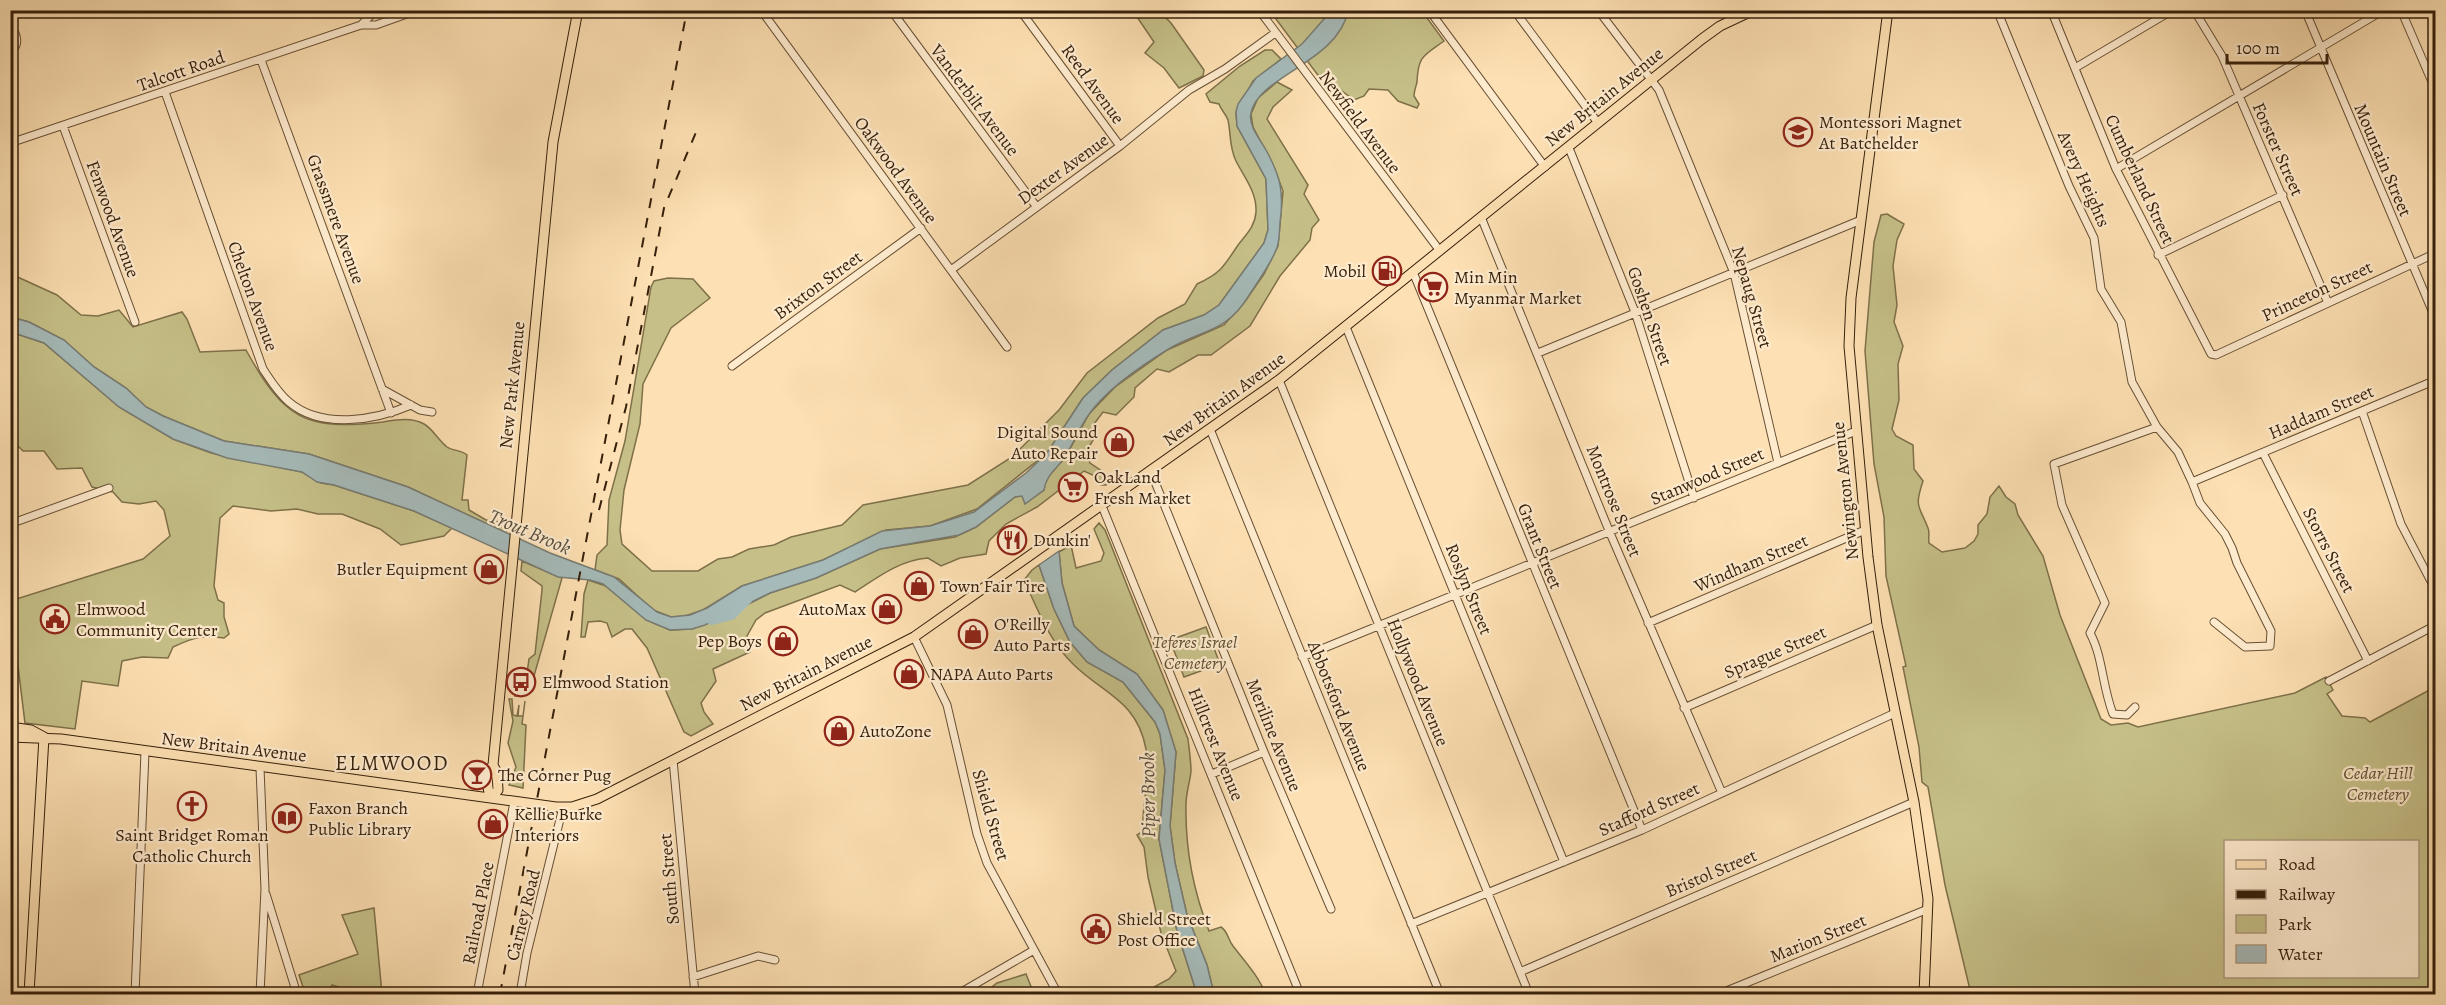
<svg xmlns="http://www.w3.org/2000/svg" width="2446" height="1005" font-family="Alegreya,serif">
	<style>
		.green { fill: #c6c088; stroke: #7e7049; stroke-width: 1.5; fill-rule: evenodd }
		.water { fill: #a5bab9; stroke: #787c73; stroke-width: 1.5 }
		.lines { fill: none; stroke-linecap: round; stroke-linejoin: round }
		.river { stroke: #a5bab9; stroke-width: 12 }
		.minor-casing { stroke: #674f34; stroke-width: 9 }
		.major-casing { stroke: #351f0a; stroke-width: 11 }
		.minor { stroke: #feebce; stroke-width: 7 }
		.major { stroke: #fde0b3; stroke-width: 9 }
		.rail { stroke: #351f0a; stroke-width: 2; stroke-dasharray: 10 10; stroke-linecap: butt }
		.labels { text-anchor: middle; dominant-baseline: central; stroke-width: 4.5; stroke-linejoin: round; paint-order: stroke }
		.street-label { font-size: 18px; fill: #351f0a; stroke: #feebce }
		.poi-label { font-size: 18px; fill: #351f0a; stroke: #feebce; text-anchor: start }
		.park-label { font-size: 18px; font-style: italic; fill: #604f30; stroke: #feebce }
		.water-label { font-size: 20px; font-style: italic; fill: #574e3f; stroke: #feebce }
		.quarter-label { font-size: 21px; letter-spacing: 1.5px; fill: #351f0a; stroke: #feebce }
	</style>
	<rect width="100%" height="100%" fill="#fde0b3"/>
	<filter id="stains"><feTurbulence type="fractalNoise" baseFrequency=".00333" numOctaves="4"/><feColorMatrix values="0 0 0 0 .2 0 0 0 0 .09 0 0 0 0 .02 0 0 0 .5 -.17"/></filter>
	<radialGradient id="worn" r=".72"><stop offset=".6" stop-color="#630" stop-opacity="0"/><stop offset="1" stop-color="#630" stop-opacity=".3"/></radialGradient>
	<path class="green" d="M1133 11H1159L1171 23 1204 70 1203 76 1179 88 1164 68 1145 53 1154 42Z
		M1270 11H1422L1444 41C1423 56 1418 56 1417 82 1416 87 1414 91 1414 96L1419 104 1417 108 1398 101 1388 90 1369 89 1364 96 1354 100 1339 89 1332 94Z
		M1265 50H1272L1281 59 1253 81 1236 112 1237 126 1266 179 1268 230 1264 243 1219 305 1204 315 1163 330 1112 370 1083 398 1047 453 977 509 930 526 886 530 823 560 742 586 703 610 685 616 671 617 653 610 619 579 595 570 597 555 607 545 609 500 625 441 651 287 654 281 668 278 693 279 710 298 671 328 643 384 640 424 624 490 620 530 622 544 652 571H698L718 559 732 557 749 549 774 545 791 537 842 525 863 505 968 485 1012 457 1059 410 1087 373 1158 318 1185 304 1197 284C1219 274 1223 268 1236 248 1244 236 1255 228 1256 212 1257 192 1244 177 1236 161 1229 147 1231 133 1228 120 1226 114 1221 110 1219 104L1210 102 1206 94 1240 66Z
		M1277 82 1292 90 1273 107 1267 119 1308 185 1304 194 1319 220 1312 228 1310 240 1280 276 1250 326 1211 355H1198L1169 372 1157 369 1135 388 1134 397 1116 415 1103 412 1094 424 1096 435 1086 452 1090 463 1111 477 1106 485H1101L1095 476 1084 471 1037 507 1006 524 989 541 986 554 960 558 941 566 928 558C900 560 878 577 855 592L840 585 765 613 756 620 747 636 751 645 750 652 713 669 716 681 701 703 704 712 713 724 691 736 684 732 647 648 632 629H625L612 637 607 623 600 621 588 622 585 637H581L584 594 588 580 609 587 654 623 670 630 692 629 721 618 770 593 816 578 880 549 955 537 976 527 1015 497 1022 496 1025 503 1044 490 1046 478 1065 458 1089 414 1115 387 1167 350 1224 325 1246 300 1264 274 1278 246 1283 191 1274 167 1253 127 1251 114 1258 98Z
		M1887 214 1904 224 1897 240 1893 266 1897 305 1894 322 1903 346 1898 364 1899 400 1892 429 1896 436 1913 445 1914 469 1923 481C1914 508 1919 505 1928 528 1930 533 1928 538 1929 543L1942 552 1965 548 1974 541 1978 534V525L1987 514 1990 497 1999 486 2006 497 2015 504 2018 515 2043 556 2060 615 2101 719 2111 725 2128 723 2138 727 2295 693 2326 677 2333 690 2327 694 2342 716 2365 718 2370 722 2435 687V994H1971L1945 885 1928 787 1922 782 1919 747 1903 667 1906 666 1886 576 1884 517 1874 464 1865 351 1874 242 1881 215ZM2226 842H2418V976H2226Z
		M11 274 57 295 81 315 98 316 119 310 133 327 182 312 187 319 200 352 246 350C284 419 305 431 383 422 396 420 411 417 424 424 433 429 438 440 447 447 453 451 462 450 467 455L462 500H468L469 510 486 520 506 523V533L408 487 309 454 224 441 163 416 146 407 126 388 94 367 64 340 29 322 11 317Z
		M11 332 44 343 119 407 173 439 211 453 302 472 321 483 334 485 414 511 452 528 444 536 401 545 380 529 342 514H318L297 509 271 511 233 506 220 518 214 586 218 600 224 603V617L229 634 224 638C201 635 195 637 173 647L168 658 142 657 122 661 118 686 82 681 75 729 25 723 10 601 143 559 170 536 164 510 156 501 139 504 122 502 113 492 92 487 82 468 57 469 44 451H23L11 439Z
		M1099 523 1105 530 1188 739C1189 749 1191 761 1191 771 1190 782 1186 793 1186 804 1185 848 1193 890 1209 931L1221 927C1228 931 1228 940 1233 946 1243 959 1261 979 1265 994H1214L1207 965 1187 915 1175 863 1170 826 1176 752 1163 710 1137 674 1099 650 1074 626 1062 583 1059 552 1071 545 1076 568 1101 561 1104 553 1094 529Z
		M522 561 562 578 532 683 523 696H515L516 690 526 680 529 659 535 654 542 590V586L521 571Z
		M1039 565 1054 609 1070 642 1087 662 1123 682 1155 722 1160 734 1165 770 1159 839 1177 931 1197 994H1141L1169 979 1176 971 1161 933 1148 877 1144 847 1137 835 1143 831C1141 803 1152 776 1146 749 1137 700 1103 694 1073 664 1049 641 1038 610 1024 580L1032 570Z
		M1206 627 1220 664 1184 677 1170 640Z
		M509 699H512L513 715 517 716 519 705 518 716H523L525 701 522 724 526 725 523 788 509 785 516 767 508 743 513 721Z
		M374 908 382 994H361L332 985 328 993 304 990 299 975 358 954 342 915Z
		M1026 974 1034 994H983L997 983Z"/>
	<path class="water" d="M1331 11H1348C1338 62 1258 76 1251 113 1248 126 1260 139 1266 150 1281 177 1284 193 1280 223 1279 232 1280 242 1276 250 1269 267 1258 281 1248 297 1224 335 1201 329 1167 350 1141 366 1108 388 1090 413 1080 426 1074 443 1065 456 1057 470 1047 473 1044 490L1025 504 1022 496 1015 497 976 527 959 535 880 549 816 578 770 593 705 625 692 629 670 630 646 620 603 584 590 580 558 577 414 511 334 485 317 482 302 472 227 458 173 439 119 407 44 343 11 332 10 317 29 322 64 340 94 367 126 388 146 407 163 416 224 441 309 454 408 487 550 553 614 577 657 612 671 617 690 615 707 608 742 586 823 560 882 531 930 526 974 512 1026 473 1047 453 1083 398 1112 370 1163 330 1204 315 1219 305 1264 243 1268 230 1266 179 1237 126 1236 112 1238 104 1256 78 1302 44Z
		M1059 551 1062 583 1074 626 1099 650 1137 674 1163 710 1176 752 1170 826 1175 863 1187 915 1207 965 1214 994H1197L1177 931 1159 839 1165 770 1160 734 1155 722 1123 682 1087 662 1070 642 1054 609 1039 565Z"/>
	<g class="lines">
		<path class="river" d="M712 619 731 614 747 598"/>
		<g class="minor-casing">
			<path id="minor" d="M761 10 1007 347
				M891 10 1036 206
				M1020 10 1120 146
				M1259 10 1440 251
				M1429 10 1545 167
				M1514 10 1598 123
				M1598 10 1659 90 1734 273 1778 463
				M1997 10 2069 186 2094 238 2101 289 2121 322 2132 382 2157 427 2178 452 2192 482 2436 380
				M2051 10 2116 169 2211 354 2216 355 2436 253
				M2194 10 2222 56 2328 303
				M2305 10 2436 320
				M2401 10 2436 91
				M361 25 372 14 382 10
				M10 27C18 34 20 46 10 52
				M261 60 391 413
				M2075 68 2173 10
				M165 92 263 369C271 381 278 393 289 402 322 430 376 420 411 405
				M63 126 135 322
				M10 143 361 25H376L418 10
				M1569 148 1635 312 1694 498
				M2116 169 2384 10
				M1481 217 1610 533 1722 793
				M2158 255 2283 195
				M951 270 1120 146 1189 90 1225 69 1275 33
				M1413 272 1642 830
				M1346 327 1564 862
				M1538 353 1861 220
				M732 366 921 228
				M1279 380 1529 994
				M382 389 420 410 432 412
				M2362 411 2401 524 2436 591
				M1210 429 1440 994
				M2263 453 2368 661
				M1151 472 1264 752 1331 909
				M2192 482 2200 503 2225 534 2232 548 2237 563 2271 631 2270 646 2245 647 2214 622
				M1102 506 1300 994
				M10 524 109 488
				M1648 623 1865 530
				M914 637 947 705 977 834 987 863 1058 994
				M1302 657 1856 431
				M2329 681 2436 625
				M2135 707 2127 715 2113 714C2102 686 2103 657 2090 633L2105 603 2062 505 2054 464 2157 427
				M1684 708 1877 625
				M673 760 695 994
				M1212 774 1264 752
				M266 894 297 994
				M1411 924 1642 830 1895 713
				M1520 972 1914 802
				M693 977 758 956 775 960
				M135 994 145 752
				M260 994 265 889 260 768
				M477 994 514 802
				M520 994 527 953 563 807
				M958 994 1034 950
				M1719 994 1928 909"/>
		</g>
		<g class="major-casing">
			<path id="major" d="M1888 10 1851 298 1849 346 1868 557 1877 625 1914 802 1928 899 1924 994
				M10 727 31 730 44 737
				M10 737 61 739 556 807H572L597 799 914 637 1279 380 1702 39 1720 26 1754 10
				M492 798C486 790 486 773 493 765L553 142 578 10
				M492 798 498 790 497 773 493 765
				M29 994 44 737"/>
		</g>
		<use href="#minor" class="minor"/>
		<use href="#major" class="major"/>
		<path class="rail" d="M599 510 626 407 664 208 697 130
			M500 994 687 10"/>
	</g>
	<defs>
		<g id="school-ring" transform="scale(1.5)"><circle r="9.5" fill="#feebce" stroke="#8f2418" stroke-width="1.5"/><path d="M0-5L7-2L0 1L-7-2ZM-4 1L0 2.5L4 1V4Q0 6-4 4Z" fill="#8f2418"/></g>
		<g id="fuel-ring" transform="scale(1.5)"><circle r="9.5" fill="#feebce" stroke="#8f2418" stroke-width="1.5"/><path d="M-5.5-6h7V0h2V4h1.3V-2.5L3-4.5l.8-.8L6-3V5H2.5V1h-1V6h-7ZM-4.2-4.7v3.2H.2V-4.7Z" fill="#8f2418"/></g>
		<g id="supermarket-ring" transform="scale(1.5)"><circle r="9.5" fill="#feebce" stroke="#8f2418" stroke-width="1.5"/><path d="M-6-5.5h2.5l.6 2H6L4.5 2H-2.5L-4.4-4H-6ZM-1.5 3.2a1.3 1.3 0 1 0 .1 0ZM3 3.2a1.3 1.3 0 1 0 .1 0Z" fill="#8f2418"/></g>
		<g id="shop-ring" transform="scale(1.5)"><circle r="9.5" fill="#feebce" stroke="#8f2418" stroke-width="1.5"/><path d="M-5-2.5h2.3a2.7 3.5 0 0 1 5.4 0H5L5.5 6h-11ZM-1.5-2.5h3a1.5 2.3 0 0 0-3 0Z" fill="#8f2418"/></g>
		<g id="restaurant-ring" transform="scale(1.5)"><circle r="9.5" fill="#feebce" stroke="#8f2418" stroke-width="1.5"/><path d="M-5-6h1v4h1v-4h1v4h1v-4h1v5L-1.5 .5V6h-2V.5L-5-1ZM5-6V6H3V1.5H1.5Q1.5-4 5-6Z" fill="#8f2418"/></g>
		<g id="civic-ring" transform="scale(1.5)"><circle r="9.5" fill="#feebce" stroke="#8f2418" stroke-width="1.5"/><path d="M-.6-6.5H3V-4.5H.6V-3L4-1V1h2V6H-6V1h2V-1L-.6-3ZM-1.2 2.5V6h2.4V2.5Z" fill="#8f2418"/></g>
		<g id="bus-ring" transform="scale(1.5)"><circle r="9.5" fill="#feebce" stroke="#8f2418" stroke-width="1.5"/><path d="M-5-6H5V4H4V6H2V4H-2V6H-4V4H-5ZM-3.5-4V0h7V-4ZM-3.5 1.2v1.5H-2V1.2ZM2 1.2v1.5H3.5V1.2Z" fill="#8f2418"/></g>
		<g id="bar-ring" transform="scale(1.5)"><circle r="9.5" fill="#feebce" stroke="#8f2418" stroke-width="1.5"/><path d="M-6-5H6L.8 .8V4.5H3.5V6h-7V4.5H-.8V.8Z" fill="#8f2418"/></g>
		<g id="church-ring" transform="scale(1.5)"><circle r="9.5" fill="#feebce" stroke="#8f2418" stroke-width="1.5"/><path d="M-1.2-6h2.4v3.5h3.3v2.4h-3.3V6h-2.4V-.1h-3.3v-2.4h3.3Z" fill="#8f2418"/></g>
		<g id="library-ring" transform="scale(1.5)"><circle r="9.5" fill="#feebce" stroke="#8f2418" stroke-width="1.5"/><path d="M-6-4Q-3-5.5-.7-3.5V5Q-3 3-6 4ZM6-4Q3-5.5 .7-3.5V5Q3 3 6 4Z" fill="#8f2418"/></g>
	</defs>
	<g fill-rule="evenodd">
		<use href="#school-ring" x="1798" y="132"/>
		<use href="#fuel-ring" x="1387" y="271"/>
		<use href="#supermarket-ring" x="1433" y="287"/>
		<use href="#shop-ring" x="1119" y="442"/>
		<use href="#supermarket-ring" x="1073" y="487"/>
		<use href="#restaurant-ring" x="1012" y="540"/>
		<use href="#shop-ring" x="489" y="569"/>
		<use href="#shop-ring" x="919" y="586"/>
		<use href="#shop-ring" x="887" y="609"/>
		<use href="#civic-ring" x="55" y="619"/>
		<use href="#shop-ring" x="973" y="634"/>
		<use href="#shop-ring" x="783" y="641"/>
		<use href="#shop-ring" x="909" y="674"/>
		<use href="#bus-ring" x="521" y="682"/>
		<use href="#shop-ring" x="839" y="731"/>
		<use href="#bar-ring" x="477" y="775"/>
		<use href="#church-ring" x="192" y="806"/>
		<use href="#library-ring" x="287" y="818"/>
		<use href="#shop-ring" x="493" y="824"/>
		<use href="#civic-ring" x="1096" y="929"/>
	</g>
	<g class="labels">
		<g class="street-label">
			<text transform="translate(181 71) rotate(-19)">Talcott Road</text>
			<text transform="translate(1093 84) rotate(54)">Reed Avenue</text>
			<text transform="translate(1604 97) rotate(-39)">New Britain Avenue</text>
			<text transform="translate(975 100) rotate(53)">Vanderbilt Avenue</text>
			<text transform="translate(1360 122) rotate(53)">Newfield Avenue</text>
			<text transform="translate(2278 149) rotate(66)">Forster Street</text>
			<text transform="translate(2383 160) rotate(67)">Mountain Street</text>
			<text transform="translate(1063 169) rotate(-36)">Dexter Avenue</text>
			<text transform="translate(896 170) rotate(54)">Oakwood Avenue</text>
			<text transform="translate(2084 179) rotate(66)">Avery Heights</text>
			<text transform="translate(2140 179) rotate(65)">Cumberland Street</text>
			<text transform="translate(113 219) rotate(70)">Fenwood Avenue</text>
			<text transform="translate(336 219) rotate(70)">Grassmere Avenue</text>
			<text transform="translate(818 285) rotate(-36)">Brixton Street</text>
			<text transform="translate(2317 291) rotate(-25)">Princeton Street</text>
			<text transform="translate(253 296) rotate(70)">Chelton Avenue</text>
			<text transform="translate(1752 297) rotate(74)">Nepaug Street</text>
			<text transform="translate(1650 316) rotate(71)">Goshen Street</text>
			<text transform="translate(512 385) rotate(-84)">New Park Avenue</text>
			<text transform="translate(1224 399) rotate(-36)">New Britain Avenue</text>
			<text transform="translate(2321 412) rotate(-23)">Haddam Street</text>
			<text transform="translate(1707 476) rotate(-23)">Stanwood Street</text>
			<text transform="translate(1845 491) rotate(-96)">Newington Avenue</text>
			<text transform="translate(1614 501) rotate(68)">Montrose Street</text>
			<text transform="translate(1540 546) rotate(68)">Grant Street</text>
			<text transform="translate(2329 550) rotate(63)">Storrs Street</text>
			<text transform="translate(1751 563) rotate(-23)">Windham Street</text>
			<text transform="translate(1469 589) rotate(68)">Roslyn Street</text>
			<text transform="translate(1775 652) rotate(-23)">Sprague Street</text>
			<text transform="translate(806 673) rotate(-27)">New Britain Avenue</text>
			<text transform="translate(1418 682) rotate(68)">Hollywood Avenue</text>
			<text transform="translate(1339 706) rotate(68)">Abbotsford Avenue</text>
			<text transform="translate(1274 735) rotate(68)">Meriline Avenue</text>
			<text transform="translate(1216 744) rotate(68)">Hillcrest Avenue</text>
			<text transform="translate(234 747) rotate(7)">New Britain Avenue</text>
			<text transform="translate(1649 809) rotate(-24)">Stafford Street</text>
			<text transform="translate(991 815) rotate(74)">Shield Street</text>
			<text transform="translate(1711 873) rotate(-23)">Bristol Street</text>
			<text transform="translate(669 879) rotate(-95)">South Street</text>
			<text transform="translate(478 913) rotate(-79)">Railroad Place</text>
			<text transform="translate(523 915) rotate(-76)">Carney Road</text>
			<text transform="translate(1818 938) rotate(-22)">Marion Street</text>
		</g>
		<g class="poi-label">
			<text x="1819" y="122">Montessori Magnet<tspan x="1819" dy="21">At Batchelder</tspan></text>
			<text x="1366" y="271" text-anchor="end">Mobil</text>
			<text x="1454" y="277">Min Min<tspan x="1454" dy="21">Myanmar Market</tspan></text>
			<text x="1098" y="432" text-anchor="end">Digital Sound<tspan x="1098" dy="21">Auto Repair</tspan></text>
			<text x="1094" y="477">OakLand<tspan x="1094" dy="21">Fresh Market</tspan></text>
			<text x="1033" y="540">Dunkin'</text>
			<text x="468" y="569" text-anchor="end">Butler Equipment</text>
			<text x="940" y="586">Town Fair Tire</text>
			<text x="76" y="609">Elmwood<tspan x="76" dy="21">Community Center</tspan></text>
			<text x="866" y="609" text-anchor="end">AutoMax</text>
			<text x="994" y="624">O'Reilly<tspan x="994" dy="21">Auto Parts</tspan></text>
			<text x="762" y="641" text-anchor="end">Pep Boys</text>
			<text x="930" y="674">NAPA Auto Parts</text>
			<text x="542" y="682">Elmwood Station</text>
			<text x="860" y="731">AutoZone</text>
			<text x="498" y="775">The Corner Pug</text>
			<text x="308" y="808">Faxon Branch<tspan x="308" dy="21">Public Library</tspan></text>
			<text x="514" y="814">Kellie Burke<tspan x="514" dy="21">Interiors</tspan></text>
			<text x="192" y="835" text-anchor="middle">Saint Bridget Roman<tspan x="192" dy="21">Catholic Church</tspan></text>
			<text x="1117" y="919">Shield Street<tspan x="1117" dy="21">Post Office</tspan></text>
		</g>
		<g class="park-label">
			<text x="1195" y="642">Teferes Israel<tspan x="1195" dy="21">Cemetery</tspan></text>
			<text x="2378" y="773">Cedar Hill<tspan x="2378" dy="21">Cemetery</tspan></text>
		</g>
		<g class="water-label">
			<text transform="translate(530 532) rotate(23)">Trout Brook</text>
			<text transform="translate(1148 795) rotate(-91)">Piper Brook</text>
		</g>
		<g class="quarter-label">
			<text x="392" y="763">ELMWOOD</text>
		</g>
	</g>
	<rect width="2446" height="1005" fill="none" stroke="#fde0b3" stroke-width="36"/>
	<rect x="12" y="12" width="2422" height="981" fill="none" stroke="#351f0a" stroke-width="3"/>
	<rect x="18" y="18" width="2410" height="969" fill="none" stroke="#351f0a" stroke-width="1.5"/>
	<rect x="2224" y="840" width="195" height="138" fill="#feebce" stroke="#ae9980" stroke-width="1.5"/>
	<rect x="2236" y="860" width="30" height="9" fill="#fde0b3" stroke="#ae9980" stroke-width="1.5"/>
	<text x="2278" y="870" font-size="18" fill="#351f0a">Road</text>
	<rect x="2236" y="890" width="30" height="9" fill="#351f0a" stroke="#ae9980" stroke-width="1.5"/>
	<text x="2278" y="900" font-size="18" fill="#351f0a">Railway</text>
	<rect x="2236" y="915" width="30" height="18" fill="#c6c088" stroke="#ae9980" stroke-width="1.5"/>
	<text x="2278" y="930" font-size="18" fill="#351f0a">Park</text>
	<rect x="2236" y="945" width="30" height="18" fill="#a5bab9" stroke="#ae9980" stroke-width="1.5"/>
	<text x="2278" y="960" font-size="18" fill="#351f0a">Water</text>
	<path d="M2227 54v9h100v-9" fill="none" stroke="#351f0a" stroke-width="3"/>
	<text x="2236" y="54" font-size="18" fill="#351f0a" stroke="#feebce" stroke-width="4.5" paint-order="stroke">100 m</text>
	<rect width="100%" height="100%" filter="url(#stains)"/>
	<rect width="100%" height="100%" fill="url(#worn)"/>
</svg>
